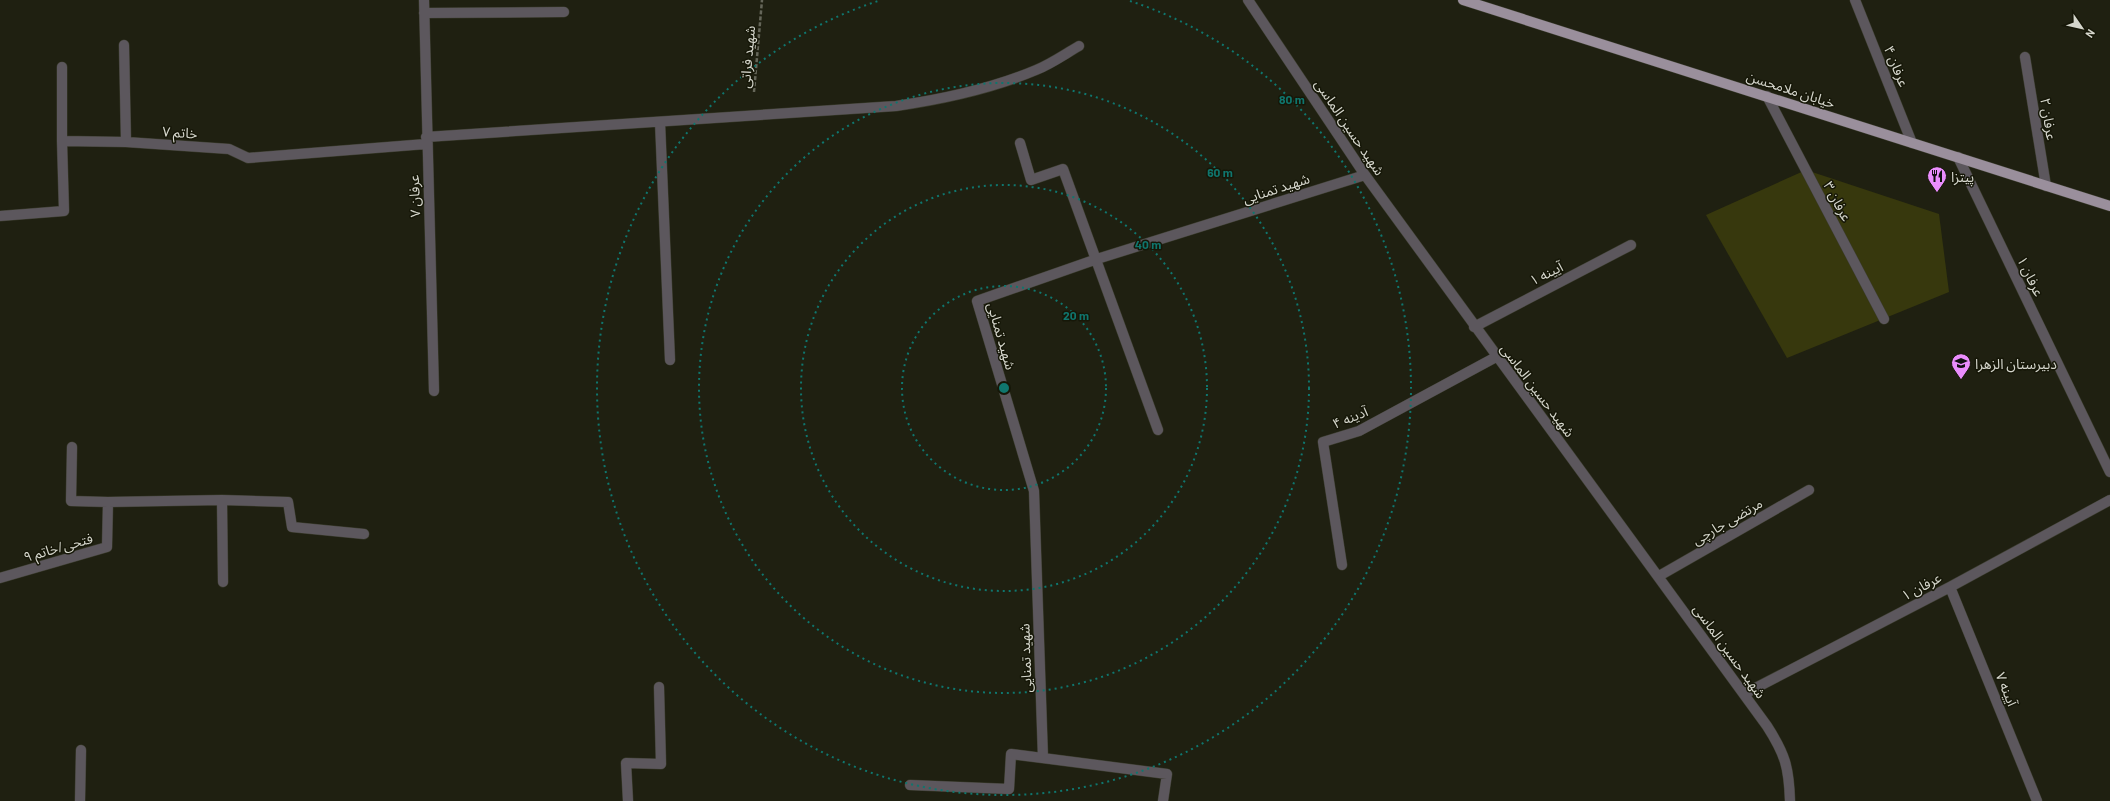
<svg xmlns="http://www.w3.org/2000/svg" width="2110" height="801" font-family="Barlow,'Noto Sans Arabic',sans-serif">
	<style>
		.green { fill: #37380d }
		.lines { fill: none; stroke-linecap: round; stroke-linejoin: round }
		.minor-casing { stroke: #3c3d2f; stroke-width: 11 }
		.major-casing { stroke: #3c3d2f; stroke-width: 11 }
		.path { stroke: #656659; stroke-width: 2.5; stroke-dasharray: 4 2; stroke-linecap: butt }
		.minor { stroke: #5c575d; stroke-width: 10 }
		.major { stroke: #9a8f9c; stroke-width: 10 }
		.ring { fill: none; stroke: #0f766e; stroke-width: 2; stroke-dasharray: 2 4 }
		.labels { text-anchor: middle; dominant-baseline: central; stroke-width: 3; stroke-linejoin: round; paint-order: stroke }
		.street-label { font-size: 14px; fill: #d5d6cc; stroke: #161708 }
		.poi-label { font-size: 14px; fill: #d5d6cc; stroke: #161708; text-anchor: start }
		.centre { fill: #0f766e; stroke: #161708; stroke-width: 2 }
		.ring-label { font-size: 12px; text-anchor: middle; font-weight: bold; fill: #0f766e; stroke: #161708; stroke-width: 3; stroke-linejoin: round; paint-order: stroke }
	</style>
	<rect width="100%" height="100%" fill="#1f2011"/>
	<path class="green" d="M1806 170 1939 214 1949 292 1787 358 1706 215Z"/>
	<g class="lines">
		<g class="minor-casing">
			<path id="minor" d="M424 0 434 391
				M1248 0 1365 175 1767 726C1785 754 1789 767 1790 801
				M1855 0 1912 143
				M424 13 564 12
				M124 45 126 142
				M2025 57 2046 186
				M62 67V141
				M1767 96 1884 319
				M660 122 670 360
				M426 137 896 106C944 99 991 89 1036 70 1051 64 1065 54 1079 46
				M1020 143 1031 180 1063 169 1158 430
				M1958 157 2110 472
				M0 216 64 211 62 141 126 142 229 149 248 158 426 144
				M1474 327 1631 245
				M222 500 223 582
				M108 502 222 500 288 502 292 527 364 534
				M1342 565 1323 442 1359 431 1496 357
				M1659 576 1809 490
				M0 578 107 547 108 502 71 501 72 447
				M1950 587 2037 801
				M1744 694 1950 587 2110 500
				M1043 758 1034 491 977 301 1097 259 1365 175
				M910 785 1009 789 1011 754 1167 774 1163 801
				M80 801 81 750
				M628 801 626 763 661 764 659 687"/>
		</g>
		<g class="major-casing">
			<path id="major" d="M1463 0 2110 206"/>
		</g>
		<path class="path" d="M754 92 762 0"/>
		<use href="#minor" class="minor"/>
		<use href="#major" class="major"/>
	</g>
	<g class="ring">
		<circle cx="1004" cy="388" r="102"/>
		<circle cx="1004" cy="388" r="203"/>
		<circle cx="1004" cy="388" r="305"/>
		<path d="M1130 1A407 407 0 1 1 878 1"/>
	</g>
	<defs>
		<g id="restaurant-pin" transform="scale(1)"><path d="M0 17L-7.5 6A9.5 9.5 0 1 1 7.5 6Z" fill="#ea8dfd" stroke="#161708"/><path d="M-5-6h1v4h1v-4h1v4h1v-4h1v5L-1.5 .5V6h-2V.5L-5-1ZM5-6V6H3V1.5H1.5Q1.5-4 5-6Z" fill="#111"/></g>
		<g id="school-pin" transform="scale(1)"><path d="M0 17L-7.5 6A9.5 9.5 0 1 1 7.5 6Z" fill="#ea8dfd" stroke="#161708"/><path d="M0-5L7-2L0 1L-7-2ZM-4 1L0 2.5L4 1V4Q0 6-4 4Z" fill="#111"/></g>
	</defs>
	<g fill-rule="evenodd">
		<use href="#restaurant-pin" x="1937" y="176"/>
		<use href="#school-pin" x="1961" y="363"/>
	</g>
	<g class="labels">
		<g class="street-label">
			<text transform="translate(747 57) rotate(-85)">شهید فراتی</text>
			<text transform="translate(1897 66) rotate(68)">عرفان ۴</text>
			<text transform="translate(1791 89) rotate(18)">خیابان ملامحسن</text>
			<text transform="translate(2049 119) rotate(81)">عرفان ۲</text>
			<text transform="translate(1350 127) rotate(56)">شهید حسین الماسی</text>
			<text transform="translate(180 132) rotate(4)">خاتم ۷</text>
			<text transform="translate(1276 188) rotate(-18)">شهید تمنایی</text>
			<text transform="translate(414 196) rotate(-92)">عرفان ۷</text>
			<text transform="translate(1838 201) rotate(62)">عرفان ۳</text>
			<text transform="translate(1546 273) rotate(-27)">آیینه ۱</text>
			<text transform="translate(2031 276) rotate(64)">عرفان ۱</text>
			<text transform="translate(1002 336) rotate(74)">شهید تمنایی</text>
			<text transform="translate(1538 390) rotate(53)">شهید حسین الماسی</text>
			<text transform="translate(1350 417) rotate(-22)">آدینه ۴</text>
			<text transform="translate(1727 521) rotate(-30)">مرتضی جارچی</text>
			<text transform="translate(58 547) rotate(-16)">فتحی/خاتم ۹</text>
			<text transform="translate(1921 586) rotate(-28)">عرفان ۱</text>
			<text transform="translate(1730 651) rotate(54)">شهید حسین الماسی</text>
			<text transform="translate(1025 658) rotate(-92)">شهید تمنایی</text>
			<text transform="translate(2007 689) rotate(68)">آیینه ۷</text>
		</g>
		<g class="poi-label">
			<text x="1951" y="176">پیتزا</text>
			<text x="1975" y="363">دبیرستان الزهرا</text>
		</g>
	</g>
	<circle cx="1004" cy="388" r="6" class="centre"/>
	<g class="ring-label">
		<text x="1292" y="104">80 m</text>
		<text x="1220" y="177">60 m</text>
		<text x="1148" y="249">40 m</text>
		<text x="1076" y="320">20 m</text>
	</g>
	<g transform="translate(2082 28) rotate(124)" stroke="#161708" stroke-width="3" paint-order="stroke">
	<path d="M0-3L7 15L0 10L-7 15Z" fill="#d5d6cc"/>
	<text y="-6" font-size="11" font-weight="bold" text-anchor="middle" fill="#d5d6cc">N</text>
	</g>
</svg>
